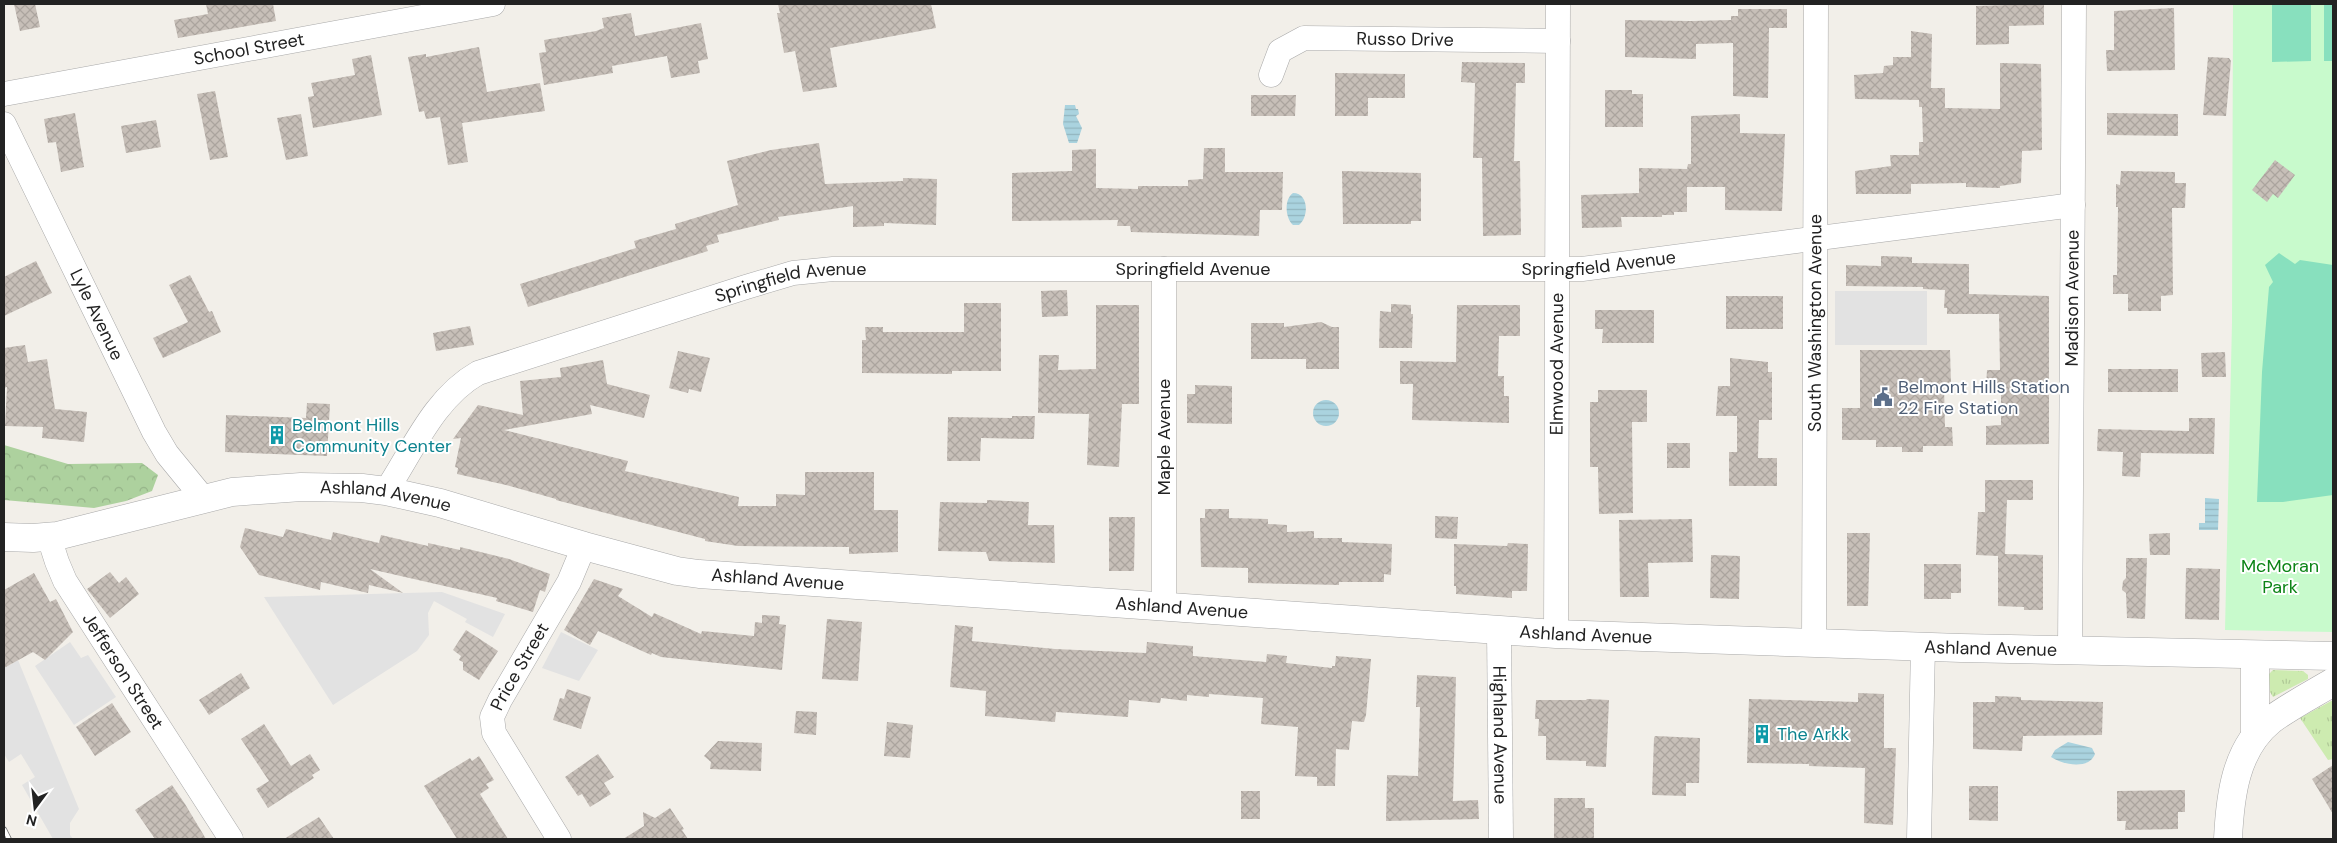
<svg xmlns="http://www.w3.org/2000/svg" width="2337" height="843" font-family="'DM Sans',sans-serif">
	<style>
		.grass { fill: url(#grass-tufts) }
		.forest { fill: url(#forest-crowns) }
		.park { fill: #c8facc }
		.pitch { fill: #88e0be }
		.parking { fill: #e2e2e2 }
		.water { fill: url(#water-rules) }
		.building { fill: url(#building-cross-hatch) }
		.lines { fill: none; stroke-linecap: round; stroke-linejoin: round }
		.minor-casing { stroke: #a9a9a9; stroke-width: 25 }
		.tertiary-casing { stroke: #a9a9a9; stroke-width: 29 }
		.minor { stroke: #fff; stroke-width: 24 }
		.tertiary { stroke: #fff; stroke-width: 28 }
		.rail-casing { stroke: #707070; stroke-width: 5.5 }
		.rail { stroke: #fff; stroke-width: 4; stroke-dasharray: 11; stroke-linecap: butt }
		.labels { text-anchor: middle; dominant-baseline: central; stroke-width: 4; stroke-linejoin: round; paint-order: stroke }
		.street-label { font-size: 18px; fill: #222; stroke: #fff }
		.service-label { font-size: 18px; fill: #4e5e75; stroke: #fff; text-anchor: start }
		.culture-label { font-size: 18px; fill: #0d838f; stroke: #fff; text-anchor: start }
		.park-label { font-size: 18px; fill: #0c8416; stroke: #fff }
	</style>
	<defs>
		<pattern id="grass-tufts" width="24" height="20" patternUnits="userSpaceOnUse" patternTransform="scale(1.25)"><rect width="24" height="20" fill="#cdebb0"/><path d="M3 7l-1-3M5 7V3M7 7l1-3M15 17l-1-3M17 17v-4M19 17l1-3" fill="none" stroke="#b0c997"/></pattern>
		<pattern id="forest-crowns" width="20" height="18" patternUnits="userSpaceOnUse" patternTransform="scale(1.25)"><rect width="20" height="18" fill="#add19e"/><path d="M2 6a3 3 0 1 1 6 0M12 15a3 3 0 1 1 6 0" fill="none" stroke="#95b388"/></pattern>
		<pattern id="water-rules" width="6" height="5" patternUnits="userSpaceOnUse" patternTransform="scale(1.25)"><rect width="6" height="5" fill="#aad3df"/><path d="M0 2.5h6" fill="none" stroke="#92b5bf"/></pattern>
		<pattern id="building-cross-hatch" width="8" height="8" patternUnits="userSpaceOnUse" patternTransform="scale(1.25)"><rect width="8" height="8" fill="#c7bfb8"/><path d="M0 0l8 8M0 8l8-8" fill="none" stroke="#aba49e"/></pattern>
	</defs>
	<rect width="100%" height="100%" fill="#f2efe9"/>
	<path class="grass" d="M2273 670 2303 671 2308 675V679L2273 697 2270 692 2269 674Z
		M2333 700V759L2328 760 2300 718Z"/>
	<path class="forest" d="M4 445 68 464 142 463 158 475 152 491 126 501 94 508 4 500Z"/>
	<path class="park" d="M2233 4H2333V632L2225 630 2232 322Z"/>
	<path class="pitch" d="M2272 4H2311V61L2272 62Z
		M2324 4H2333V61H2324Z
		M2279 253 2295 264 2300 260 2333 265V495L2283 502H2257L2262 372 2269 287 2273 282 2265 265Z"/>
	<path class="parking" d="M1835 291H1927V345H1835Z
		M442 592 505 614 493 637 465 622 467 619 434 601 428 613 429 635 417 651 333 705 264 597Z
		M561 632 598 650 579 681 542 668Z
		M70 642 81 658 88 655 116 697 74 725 35 666Z
		M8 660 10 665 18 660 79 809 70 823V835L73 839H53L22 785 35 777 21 754 9 762 4 754V665Z"/>
	<path class="water" d="M1065 105H1075L1076 109H1078L1079 114 1076 116 1082 128 1077 143H1069L1063 124Z
		M1293 193C1309 193 1309 217 1299 225H1293C1285 218 1284 199 1293 193Z
		M1313 413a13 13 0 1 1 26 0a13 13 0 1 1-26 0Z
		M2205 498 2219 499 2218 530H2199V523H2205Z
		M2068 742 2092 748 2095 754C2089 770 2063 765 2051 757L2055 750Z"/>
	<path class="building" d="M14 4H35L40 27 20 31Z
		M206 4H273L276 21 178 38 174 20 208 14Z
		M778 4H931L936 28 830 48 837 87 803 92 795 51 784 53 777 13H780Z
		M2044 4V25L2009 26V44L1976 45V6Z
		M2174 8 2175 70 2107 71 2106 50H2114V11Z
		M1738 9H1787V28H1769L1768 98 1733 96V43L1696 44V59L1625 57V20L1691 21 1731 20V16H1738Z
		M631 13 635 36 701 23 708 59 698 61 700 73 671 78 667 56 612 66 613 73 544 85 539 53 546 52 544 40 596 31 604 28 602 18Z
		M1911 31 1932 34 1931 88H1945V108L2000 109V63L2041 64 2042 150 2022 151 2021 183 2000 186V188L1966 187V183L1911 184V194H1856L1855 171 1891 166 1890 155H1919V142H1923L1922 107H1919V100L1855 99 1854 75 1883 73 1884 66 1893 65V57H1911Z
		M479 47 487 92 540 83 545 111 462 123 468 162 448 165 440 117 426 119 424 111 419 112 408 57 426 54V57Z
		M371 55 382 115 313 128 308 97 314 96 311 83 355 75 352 59Z
		M2208 57 2229 58 2231 61 2226 116 2203 115Z
		M1462 62 1525 63V83H1516L1514 161H1520L1521 235 1483 236 1482 158H1473L1475 83 1461 82Z
		M1335 73 1405 74V98H1368V116H1335Z
		M1605 90H1632V94H1643V127H1605Z
		M215 91 228 157 210 160 197 94Z
		M1251 95H1296L1295 116H1251Z
		M75 113 84 167 61 172 56 142 48 143 44 119Z
		M2107 113 2178 114V136L2107 135Z
		M301 114 308 156 286 160 277 118Z
		M1740 114V133L1785 134 1782 211 1725 210V187H1687V212H1674V215H1662V217H1621L1622 227 1582 228 1581 195 1639 193V168L1687 169 1688 164H1691V116Z
		M156 120 161 147 126 153 121 126Z
		M819 143 825 184 903 181V178L937 179 936 225 884 223V226L853 227V206L778 217 779 220 717 235 719 242 706 246 708 251 528 307 520 284 636 248 634 241 676 229 675 224 738 205 727 161 771 150Z
		M1204 148H1225V172H1283L1282 210H1260L1259 236 1131 232 1130 226H1117L1118 220 1012 221V173L1072 171V150L1096 149V188L1138 189V186H1188V180L1203 179Z
		M2275 160 2295 175 2278 198 2273 194 2267 202 2252 190Z
		M1342 171 1421 173V221H1411V224H1343Z
		M2121 171 2175 172V183H2186L2185 208H2172L2173 295 2161 296V311H2128V294H2113V275H2117L2118 207H2116V184L2120 185Z
		M1881 256 1912 257V263L1969 264V294L2049 296V444L1986 445V426L2001 425V389L1986 388 1987 370H2000L1999 314H1947V308H1944L1945 290 1923 289V287L1846 286V265L1881 266Z
		M36 261 52 293 4 316V277Z
		M190 275 209 312 212 311 221 332 163 358 153 338 188 322 169 285Z
		M1067 290 1068 316 1042 317 1041 291Z
		M1726 296H1783V329H1726Z
		M964 303H1001V371H952V374L862 373V340H866L865 327H883V332H964Z
		M1391 304 1411 305V314H1413L1412 348H1379L1380 311 1391 312Z
		M1096 305H1139V404H1122L1119 467 1087 465 1089 414 1038 413 1039 355H1059L1058 370 1096 369Z
		M1457 305H1520V336H1499L1498 376H1504V396H1509V423L1412 420 1413 384H1400V361L1456 362Z
		M1595 310H1654V343H1602L1603 329H1595Z
		M1321 322 1332 327H1339V369H1306V359H1251V323H1284V327Z
		M470 326 474 345 436 351 433 333Z
		M25 345 28 362 47 359 55 409 87 412 84 442 42 438 43 427 5 426 7 387 4 388V348Z
		M1860 350H1950L1951 385H1944L1945 427H1952L1953 446H1923V452H1902V447H1876V440H1842V408H1860Z
		M678 351 710 358 701 392 689 389 688 393 669 388Z
		M2225 352 2226 377H2202L2201 353Z
		M1730 358 1768 362V372H1772V420H1759L1758 458H1777V486H1729V452H1737V416H1716L1718 386H1730Z
		M603 360 607 384 650 395 644 418 590 405 592 414 504 430 628 461 625 471 739 497 738 506H776V494L805 495V472H874V510H898V552L849 554V547L738 546 705 541V539L556 500V499L506 485 457 474 458 468 455 467 461 438 453 439 478 405 523 415 520 381 561 377 560 368Z
		M2108 369H2178V392H2108Z
		M1195 385 1232 386V424L1187 423V394H1195Z
		M1598 390H1647V422H1632L1633 513 1599 514 1598 467H1590V402H1598Z
		M307 403 330 404 327 456 225 452 226 415 306 418Z
		M1012 416H1035L1034 439 981 438 980 461H947L948 417 1012 418Z
		M2189 418H2215L2214 454 2141 453 2140 477 2122 476 2123 452 2097 451 2098 429 2189 431Z
		M1667 443H1690V468H1667Z
		M1985 480H2033V500H2007L2005 554 2043 555V610H2024V607L1998 606V556L1976 555 1978 512H1985Z
		M987 500 1029 502 1028 525H1054L1055 563 989 561 986 552 938 551 940 502 987 503Z
		M1205 509H1229V518L1268 519V524L1287 525V532L1314 531V538H1342V542L1392 544 1391 575 1384 574V582H1339V585L1248 583V568L1201 567 1200 518H1205Z
		M1435 516 1458 517 1457 539 1435 538Z
		M1109 517H1135L1134 571H1109Z
		M1692 519 1693 562 1648 563 1649 597H1620L1619 520Z
		M245 528 283 537 286 529 331 540 333 532 379 543 381 535 428 546V543L460 550V547L509 559 550 574 545 592 540 590 533 612 496 601 497 598 370 569 403 593 369 585 368 593 321 582 320 590 259 575 240 547Z
		M1847 533H1870L1868 606H1847Z
		M2170 533V555H2150L2149 534Z
		M1508 543 1528 544 1527 591H1512V598L1456 594V586H1454V544L1507 546Z
		M1711 555 1740 556 1739 599 1710 598Z
		M2126 558H2147L2145 619 2127 618 2126 593 2122 590 2123 581 2126 578Z
		M1924 564H1961V593H1951V599H1924Z
		M2186 568 2220 569 2219 620 2185 619Z
		M110 572 119 583 126 577 139 594 110 618 87 589Z
		M34 573 50 602 56 599 73 632 45 660 33 652 4 668V590Z
		M594 579 623 589 618 596 652 617 654 613 701 634 702 631 754 636 755 622 762 623V615L780 616 779 624 786 625 782 670 661 657 652 653 651 655 598 631 590 645 564 630Z
		M827 619 862 622 858 681 822 679Z
		M955 625 973 627 972 641 1055 649 1146 653 1147 642 1165 644 1193 646V656L1266 662 1267 654 1287 656 1286 663 1332 668V666H1335L1336 656 1371 659 1366 715 1364 722 1352 721 1349 750 1336 749 1335 786H1317V777L1295 776 1298 727 1261 724 1263 698 1209 694V697L1187 695V701L1161 698 1160 703 1129 700 1128 717 1056 712 1055 722 985 716 986 691 950 687Z
		M466 630 498 651 479 680 463 670V662L459 660 461 656 453 650Z
		M241 673 250 688 209 715 199 700Z
		M1417 675 1456 677 1453 801 1478 800 1479 819 1386 821 1387 775 1418 776 1420 707H1416Z
		M567 689 591 697 581 729 553 720 560 698 564 699Z
		M1858 693 1884 694V748H1896L1893 825 1864 823 1865 768 1809 766V764L1747 763 1749 699 1858 702Z
		M1995 696 2021 697V700L2103 702 2102 735 2023 736 2022 751 1973 749V702H1995Z
		M1587 699 1609 700 1606 767 1586 766V761L1546 760V736H1538L1539 719H1535L1536 700H1586Z
		M112 703 131 732 95 756 76 727Z
		M796 711 817 712 816 735 794 733Z
		M887 722 913 725 910 758 884 756Z
		M264 724 291 766 310 754 320 770 312 775 314 778 268 808 256 789 269 781 241 739Z
		M1655 736 1700 738 1699 783H1686V796L1652 795 1654 738Z
		M718 741 762 743 761 771 710 769 711 762 704 756Z
		M598 754 614 777 604 783 611 794 590 807 582 794 578 796 565 777Z
		M479 756 494 780 486 784 489 788 480 794 508 839H457L424 786 470 758 472 761Z
		M2333 765V814L2312 779Z
		M172 785 185 804 206 839H155L135 810Z
		M1969 786H1998V821L1969 820Z
		M2185 790V812H2178V829L2125 830 2126 821H2117V791Z
		M1241 791H1260V819H1241Z
		M1554 798H1585V808H1594V839H1554Z
		M670 808 684 829 682 830 688 839H623L644 826 643 812 655 818Z
		M319 817 334 839H284Z"/>
	<g class="lines">
		<g class="minor-casing">
			<g id="minor">
				<path id="s1" d="M1271 75 1280 51 1304 38 1558 41"/>
				<path id="s2" d="M4 94 493 4"/>
				<path id="s3" d="M4 124 154 432 167 454 203 498"/>
				<path d="M1164 269V605"/>
				<path id="s4" d="M386 491C413 450 434 398 478 373L746 287 793 273 833 269H1582L2073 205"/>
				<path id="s5" d="M49 537 57 562 65 581 231 839"/>
				<path id="s6" d="M1499 630 1501 839"/>
				<path id="s7" d="M1556 634 1558 4"/>
				<path id="s8" d="M1814 643 1816 4"/>
				<path id="s9" d="M2070 650 2074 4"/>
				<path id="s10" d="M559 839 494 733 492 717 500 700 569 582 584 546"/>
				<path d="M1919 839 1923 646"/>
			</g>
		</g>
		<g class="tertiary-casing">
			<g id="tertiary">
				<path id="s11" d="M4 537 33 538 57 536 232 492 301 487 362 488 386 491 440 503 584 546 677 571 699 574 1556 634 1961 648 2333 656"/>
				<path d="M2255 736V656"/>
				<path d="M2228 839C2230 797 2235 749 2271 720 2290 706 2313 694 2333 682"/>
			</g>
		</g>
		<use href="#minor" class="minor"/>
		<use href="#tertiary" class="tertiary"/>
		<g class="rail-casing">
			<path id="rail" d="M4 829 9 839"/>
		</g>
		<use href="#rail" class="rail"/>
	</g>
	<defs>
		<g id="civic-bare" transform="scale(1.5)"><path d="M-.6-6.5H3V-4.5H.6V-3L4-1V1h2V6H-6V1h2V-1L-.6-3ZM-1.2 2.5V6h2.4V2.5Z" fill="#5c6f8a" stroke="#fff" stroke-width="2.5" paint-order="stroke"/></g>
		<g id="building-bare" transform="scale(1.5)"><path d="M-4-6H4V6H1V3H-1V6H-4ZM-2.5-4.3h1.7v1.8h-1.7ZM.8-4.3h1.7v1.8H.8ZM-2.5-1h1.7V.8h-1.7ZM.8-1h1.7V.8H.8Z" fill="#0f9aa8" stroke="#fff" stroke-width="2.5" paint-order="stroke"/></g>
	</defs>
	<g fill-rule="evenodd">
		<use href="#civic-bare" x="1883" y="397"/>
		<use href="#building-bare" x="277" y="435"/>
		<use href="#building-bare" x="1762" y="734"/>
	</g>
	<g class="labels">
		<g class="street-label">
			<text stroke="none"><textPath href="#s1" startOffset="154">Russo Drive</textPath></text>
			<text stroke="none"><textPath href="#s2" startOffset="249">School Street</textPath></text>
			<text stroke="none"><textPath href="#s4" startOffset="1288">Springfield Avenue</textPath></text>
			<text stroke="none"><textPath href="#s4" startOffset="882">Springfield Avenue</textPath></text>
			<text stroke="none"><textPath href="#s4" startOffset="478">Springfield Avenue</textPath></text>
			<text stroke="none"><textPath href="#s9" startOffset="352">Madison Avenue</textPath></text>
			<text stroke="none"><textPath href="#s3" startOffset="212">Lyle Avenue</textPath></text>
			<text stroke="none"><textPath href="#s8" startOffset="320">South Washington Avenue</textPath></text>
			<text stroke="none"><textPath href="#s7" startOffset="270">Elmwood Avenue</textPath></text>
			<text transform="translate(1164 437) rotate(-90)">Maple Avenue</text>
			<text stroke="none"><textPath href="#s11" startOffset="388">Ashland Avenue</textPath></text>
			<text stroke="none"><textPath href="#s11" startOffset="791">Ashland Avenue</textPath></text>
			<text stroke="none"><textPath href="#s11" startOffset="1196">Ashland Avenue</textPath></text>
			<text stroke="none"><textPath href="#s11" startOffset="1601">Ashland Avenue</textPath></text>
			<text stroke="none"><textPath href="#s11" startOffset="2006">Ashland Avenue</textPath></text>
			<text stroke="none"><textPath href="#s10" startOffset="198">Price Street</textPath></text>
			<text stroke="none"><textPath href="#s5" startOffset="154">Jefferson Street</textPath></text>
			<text stroke="none"><textPath href="#s6" startOffset="105">Highland Avenue</textPath></text>
		</g>
		<g class="service-label">
			<text x="1898" y="387">Belmont Hills Station<tspan x="1898" dy="21">22 Fire Station</tspan></text>
		</g>
		<g class="culture-label">
			<text x="292" y="425">Belmont Hills<tspan x="292" dy="21">Community Center</tspan></text>
			<text x="1777" y="734">The Arkk</text>
		</g>
		<g class="park-label">
			<text x="2280" y="566">McMoran<tspan x="2280" dy="21">Park</tspan></text>
		</g>
	</g>
	<rect width="2337" height="843" fill="none" stroke="#222222" stroke-width="10"/>
	<g transform="translate(35 808) rotate(195)" stroke="#ffffff" stroke-width="4" paint-order="stroke">
	<path d="M0-4L9 19L0 12L-9 19Z" fill="#222222"/>
	<text y="-8" font-size="14" font-weight="bold" text-anchor="middle" fill="#222222">N</text>
	</g>
</svg>
